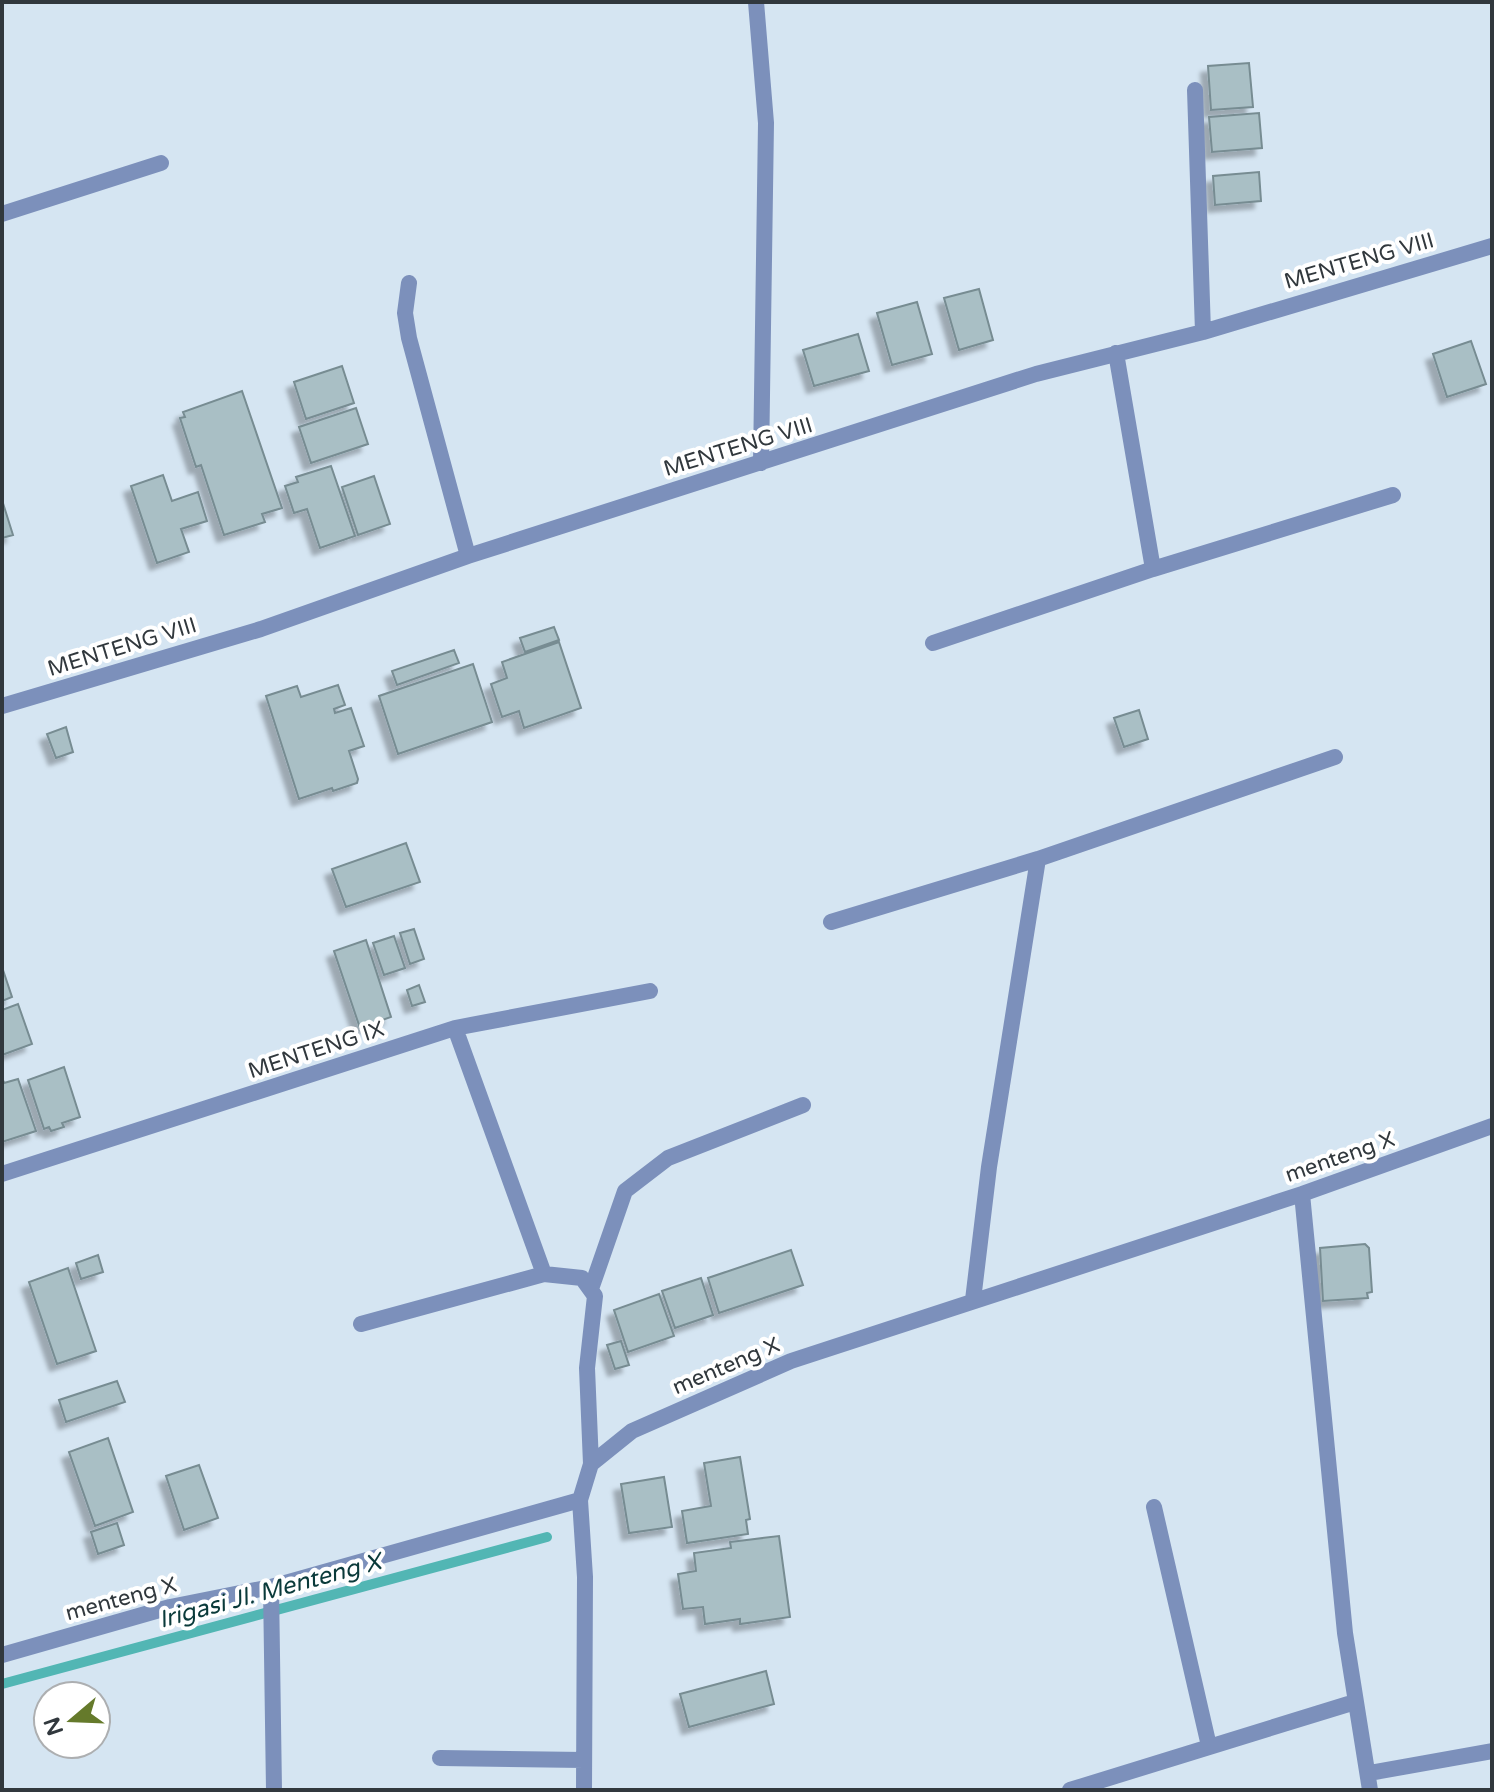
<svg xmlns="http://www.w3.org/2000/svg" width="1494" height="1792" font-family="'Varela Round',sans-serif">
	<style>
		.lines { fill: none; stroke-linecap: round; stroke-linejoin: round }
		.stream { stroke: #52b6b4; stroke-width: 10 }
		.building { fill: #a9bfc5; stroke: #778c92; stroke-width: 2; filter: url(#shadow) }
		.street { stroke: #7c90bb; stroke-width: 16 }
		.labels { text-anchor: middle; dominant-baseline: central; stroke-width: 8; stroke-linejoin: round; paint-order: stroke }
		.street-label { font-size: 22px; fill: #31383d; stroke: #fff }
		.water-label { font-size: 24px; font-style: italic; fill: #0a3a3a; stroke: #fff }
	</style>
	<defs>
		<filter id="shadow"><feDropShadow dx="-7" dy="7" stdDeviation="2" flood-color="#0004"/></filter>
	</defs>
	<rect width="100%" height="100%" fill="#d5e5f2"/>
	<g class="lines">
		<path class="stream" d="M2 1684 547 1537"/>
	</g>
	<path class="building" d="M1249 63 1253 107 1211 110 1208 66Z
		M1259 113 1262 148 1212 152 1209 117Z
		M1259 172 1261 201 1215 205 1213 176Z
		M979 289 993 340 959 350 944 298Z
		M917 302 932 354 892 365 877 313Z
		M858 334 869 371 814 386 803 350Z
		M1471 341 1486 384 1447 397 1433 354Z
		M342 366 354 403 306 419 294 382Z
		M242 391 282 508 262 514 265 522 224 535 201 465 196 467 180 418 185 417 183 412Z
		M356 408 368 444 311 463 299 427Z
		M331 466 355 536 320 548 307 509 294 513 285 486 298 482 296 477Z
		M163 475 172 501 198 492 207 521 181 529 189 552 157 563 131 486Z
		M374 476 390 524 358 535 342 487Z
		M2 500 13 535 2 538Z
		M554 627 559 640 525 652 520 638Z
		M559 642 581 708 524 728 519 711 502 717 491 684 507 678 502 662Z
		M454 650 459 663 397 685 392 671Z
		M473 664 492 722 398 754 379 696Z
		M338 685 345 705 334 709 335 713 351 708 364 746 349 751 358 779 357 783 333 791 332 788 299 799 266 696 297 686 301 697Z
		M1139 710 1148 739 1124 747 1114 718Z
		M66 727 73 752 56 758 47 734Z
		M406 843 420 882 346 907 332 869Z
		M414 929 424 959 410 964 400 933Z
		M394 936 405 968 384 975 373 943Z
		M366 940 391 1017 360 1028 334 951Z
		M2 967 12 997 2 1001Z
		M419 985 425 1002 412 1006 407 990Z
		M18 1004 32 1044 2 1055V1010Z
		M64 1067 80 1117 62 1123 64 1127 51 1131 49 1127 44 1129 28 1080Z
		M2 1077 4 1083 18 1079 36 1131 2 1142Z
		M1365 1244 1369 1248 1372 1292 1367 1293 1368 1298 1323 1301 1320 1248Z
		M791 1250 803 1285 719 1313 708 1278Z
		M98 1255 103 1272 81 1279 76 1263Z
		M68 1268 96 1351 57 1364 29 1282Z
		M701 1278 713 1315 675 1328 662 1291Z
		M659 1294 674 1336 628 1352 614 1310Z
		M621 1341 629 1365 615 1369 607 1345Z
		M117 1381 125 1402 66 1422 59 1400Z
		M108 1438 133 1512 95 1526 69 1452Z
		M740 1457 750 1519 746 1520 748 1534 687 1543 682 1511 711 1506 704 1463Z
		M199 1465 218 1518 184 1530 166 1476Z
		M664 1477 672 1527 629 1533 621 1484Z
		M117 1523 124 1545 98 1554 91 1532Z
		M779 1536 790 1617 740 1624V1619L705 1624 703 1607 683 1609 678 1574 696 1571 694 1553 731 1548 730 1542Z
		M766 1671 774 1704 689 1727 680 1694Z"/>
	<g class="lines">
		<path class="street" d="M756 2 766 123 761 463
			M1195 90 1203 332
			M2 214 161 163
			M409 283 405 313 409 338 468 556
			M1116 353 1153 569
			M933 643 1153 569 1393 495
			M2 706 261 629 468 556 1036 374 1203 332 1492 246
			M831 922 1038 859 1335 757
			M455 1028 544 1274
			M2 1174 455 1028 650 991
			M1302 1194 1345 1633 1370 1790
			M591 1289 625 1191 668 1158 803 1105
			M973 1300 989 1167 1038 859
			M361 1324 544 1274 582 1278 595 1296 587 1368 591 1464
			M580 1500 585 1577 584 1790
			M1154 1507 1209 1746
			M271 1587 274 1790
			M2 1655 170 1607 271 1587 580 1500 591 1464 632 1431 791 1361 1302 1194 1492 1126
			M440 1758 584 1760
			M1369 1773 1492 1751
			M1070 1790 1355 1702"/>
	</g>
	<g class="labels">
		<g class="street-label">
			<text transform="translate(1359 261) rotate(-16)">MENTENG VIII</text>
			<text transform="translate(738 447) rotate(-17)">MENTENG VIII</text>
			<text transform="translate(122 647) rotate(-17)">MENTENG VIII</text>
			<text transform="translate(316 1050) rotate(-18)">MENTENG IX</text>
			<text transform="translate(1340 1157) rotate(-19)">menteng X</text>
			<text transform="translate(726 1366) rotate(-23)">menteng X</text>
			<text transform="translate(121 1599) rotate(-15)">menteng X</text>
		</g>
		<g class="water-label">
			<text transform="translate(270 1591) rotate(-15)">Irigasi Jl. Menteng X</text>
		</g>
	</g>
	<rect width="1494" height="1792" fill="none" stroke="#31383d" stroke-width="8"/>
	<g transform="translate(72 1720) rotate(251)"><circle r="38" fill="#ffffff" stroke="#adafb1" stroke-width="2"/>
	<path d="M0-6L14 30L0 20L-14 30Z" fill="#657a2b"/>
	<text y="-12" font-size="22" font-weight="bold" text-anchor="middle" fill="#31383d">N</text>
	</g>
</svg>
